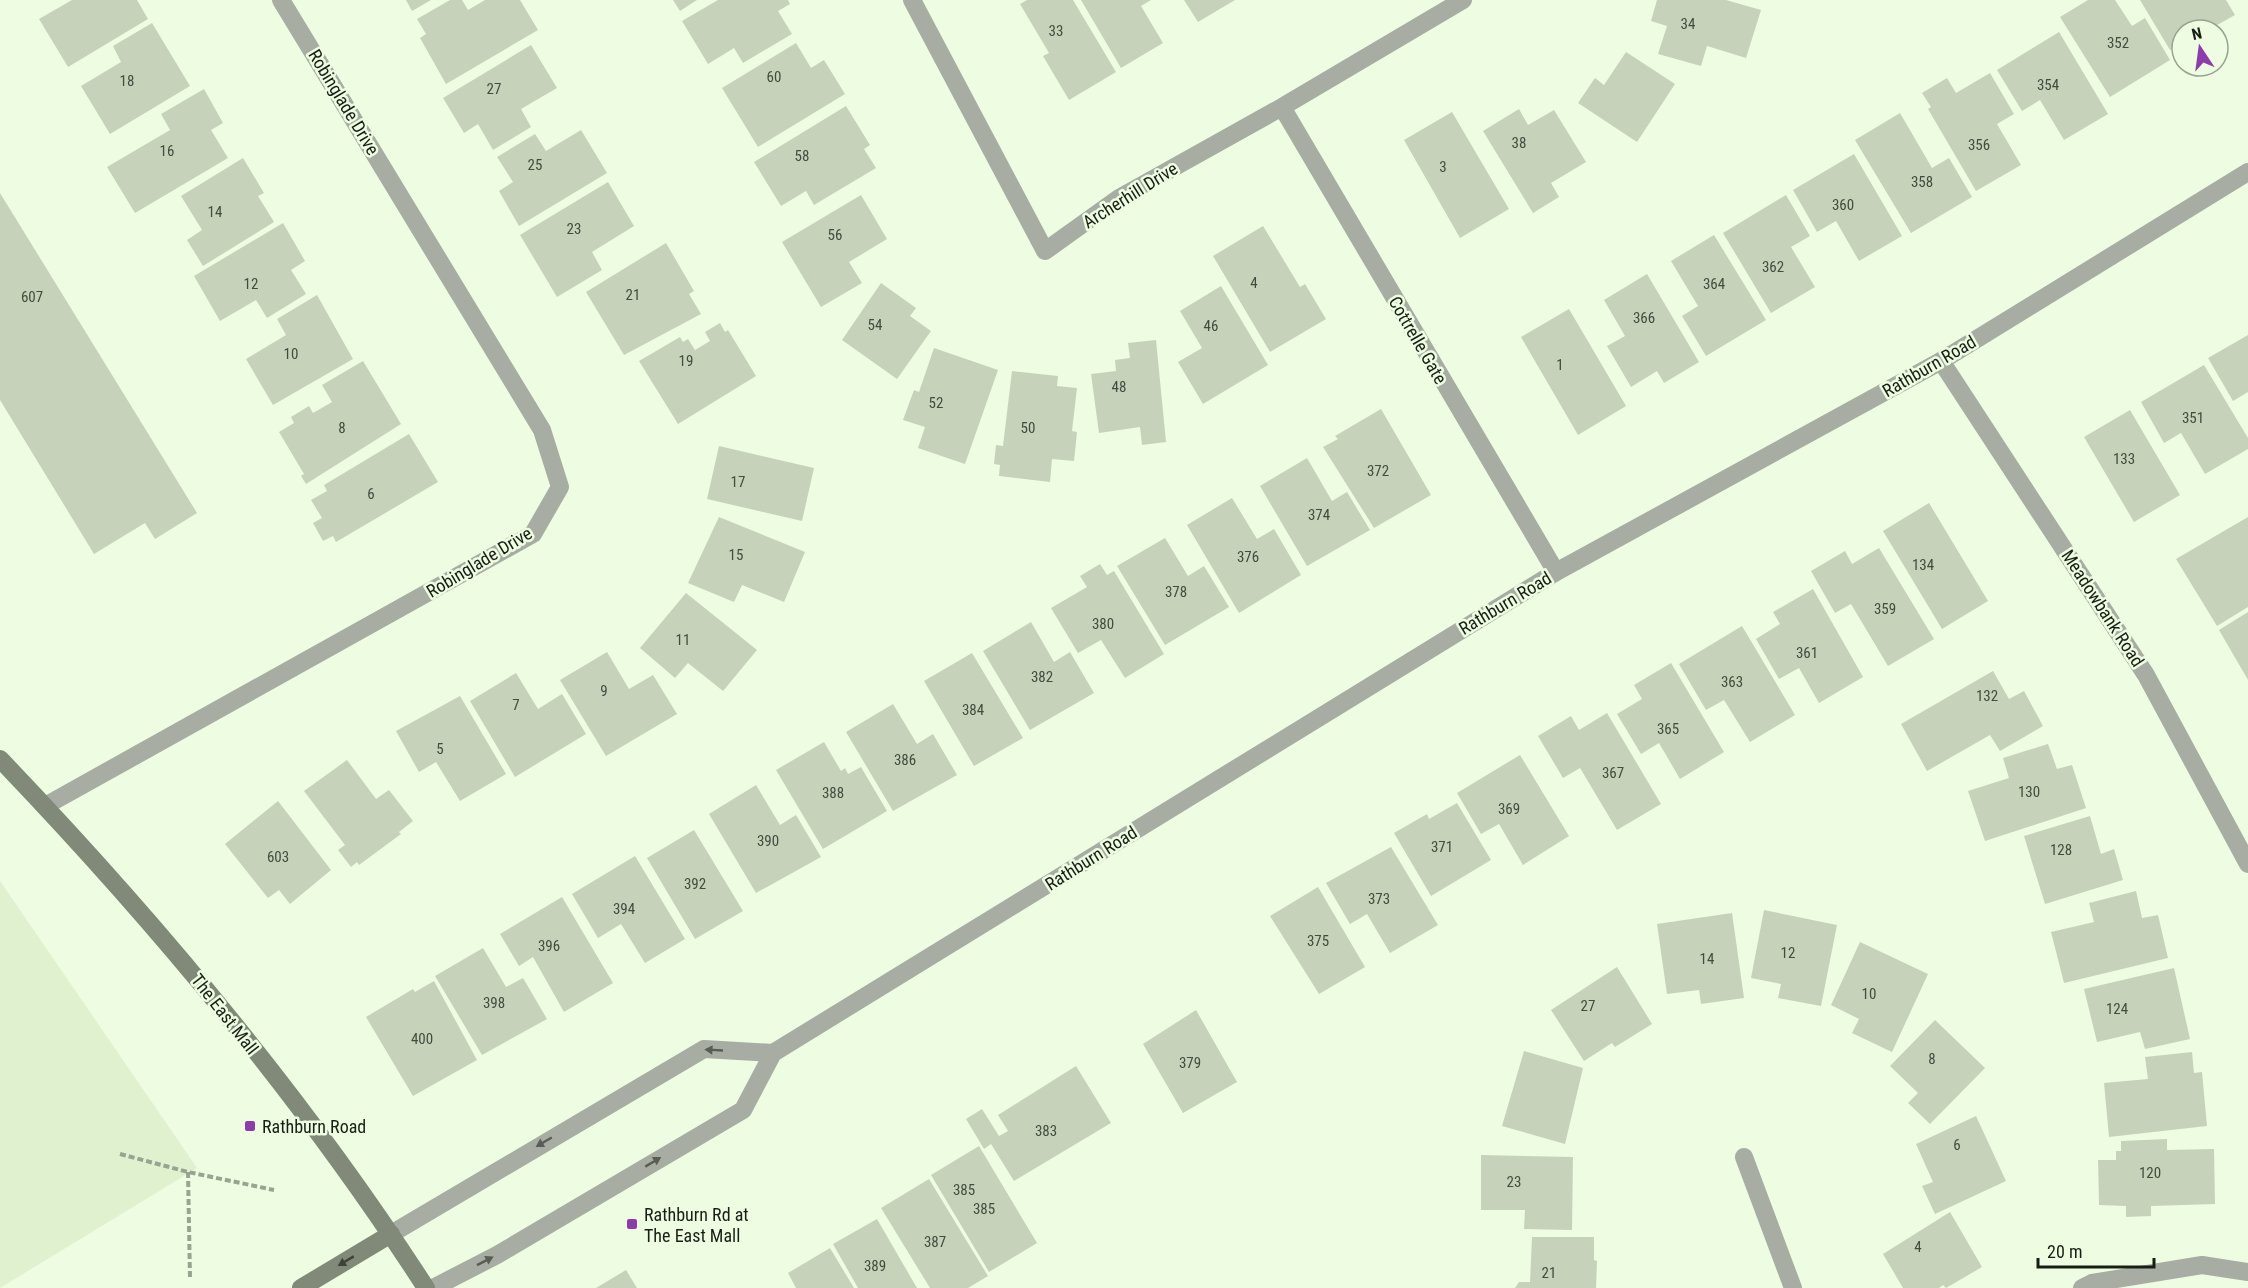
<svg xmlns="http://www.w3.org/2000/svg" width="2248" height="1288" font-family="'Roboto Condensed',sans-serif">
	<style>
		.built { fill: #e0f1d0 }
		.building { fill: #c6d3ba }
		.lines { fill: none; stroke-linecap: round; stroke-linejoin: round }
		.path { stroke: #98a390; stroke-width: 4; stroke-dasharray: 6 3; stroke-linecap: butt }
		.minor { stroke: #a7ada2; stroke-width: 18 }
		.tertiary { stroke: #a7ada2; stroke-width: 18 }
		.secondary { stroke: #818979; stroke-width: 18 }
		.oneway { fill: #595e54 }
		.oneway2 { fill: #3d4338 }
		.poi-dot { fill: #8d3cab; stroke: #eefce2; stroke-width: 2 }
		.labels { text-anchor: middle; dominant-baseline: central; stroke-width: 5; stroke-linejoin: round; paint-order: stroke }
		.number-label { font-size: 15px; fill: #444b3e }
		.street-label { font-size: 18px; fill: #191e15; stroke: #eefce2 }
		.poi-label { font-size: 18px; fill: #191e15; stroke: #eefce2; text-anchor: start }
	</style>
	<rect width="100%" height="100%" fill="#eefce2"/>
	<path class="built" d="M0 881 197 1168 0 1288Z"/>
	<path class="building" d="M72 0H137L148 19 68 67 39 19Z
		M406 0H431L412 11Z
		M450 0H462L468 10 485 0H520L538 30 446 84 420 38 426 34 417 19Z
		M673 0H697L680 11Z
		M718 0H788L790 4 778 11 792 34 743 63 734 48 708 64 682 21Z
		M1027 0H1073L1116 72 1069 100 1043 56 1049 53 1020 4Z
		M1081 0H1151L1141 6 1163 43 1121 68Z
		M1184 0H1235L1198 22Z
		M1657 0H1726L1761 10 1746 58 1707 46 1701 66 1658 54 1667 26 1651 21Z
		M2088 0H2115L2132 26 2145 18 2170 60 2110 97 2060 17Z
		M2140 0H2226L2235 15 2210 29 2208 27 2203 30H2182V43L2170 50Z
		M152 23 190 86 110 134 81 86 121 62 113 46Z
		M2059 32 2108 114 2064 140 2040 100 2022 111 1997 70Z
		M796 43 811 68 824 60 845 94 758 147 722 88Z
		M531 45 557 88 521 109 531 127 493 150 478 124 464 133 443 98Z
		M1626 52 1675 84 1637 142 1578 103 1595 78 1604 85Z
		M1990 73 2014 114 1997 124 2021 165 1976 191 1928 109 1931 107 1922 93 1947 78 1956 93Z
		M204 89 223 123 211 130 228 158 135 213 107 167 170 130 161 114Z
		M846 106 870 145 864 149 876 168 814 205 806 191 781 206 754 162Z
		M1519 109 1528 125 1554 110 1586 162 1551 183 1559 197 1533 213 1483 131Z
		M1452 112 1509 209 1460 238 1404 140Z
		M1900 113 1932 168 1949 158 1972 197 1911 233 1855 140Z
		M581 130 607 173 519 226 499 191 513 182 497 157 535 134 546 151Z
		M1854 154 1902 236 1859 261 1836 221 1817 232 1793 190Z
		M243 158 264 193 258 196 274 222 203 266 187 240 202 230 181 196Z
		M608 182 634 226 592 252 602 270 557 297 520 235Z
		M0 193 197 513 155 539 145 523 94 554 0 400Z
		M861 195 887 239 849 262 862 283 821 307 782 242Z
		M1786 195 1810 236 1791 247 1815 287 1771 313 1723 233Z
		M283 223 305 261 291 270 306 294 267 318 256 300 220 321 194 276Z
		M1263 226 1300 287 1305 284 1326 319 1270 352 1213 256Z
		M1714 235 1766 320 1706 356 1682 316 1698 306 1671 261Z
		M666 243 694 291 689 294 701 314 624 355 586 292Z
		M1647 274 1699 362 1664 383 1657 371 1631 387 1607 346 1625 336 1604 300Z
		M881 283 916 308 910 316 931 331 897 379 842 340Z
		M1221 286 1268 365 1203 404 1178 362 1202 348 1180 311Z
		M317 295 353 359 273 405 246 359 286 335 277 319Z
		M1569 309 1626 406 1578 435 1521 337Z
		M720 323 725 332 728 330 756 376 678 424 639 361 680 337 683 342 688 339 695 350 710 341 705 332Z
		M2248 335V392L2233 401 2208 358Z
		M1156 340 1166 442 1142 445 1140 427 1099 433 1091 374 1116 371 1115 360 1130 358 1128 343Z
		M934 348 998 370 965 464 918 448 925 427 903 420 914 390 919 392Z
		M363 361 401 424 306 484 301 476 304 474 279 432 294 423 291 417 309 406 313 413 332 402 322 385Z
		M2204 365 2248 438V449L2205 474 2181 433 2164 443 2141 402Z
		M1012 371 1058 376 1057 386 1077 388 1072 431 1077 432 1074 461 1052 459 1050 482 999 476 1000 465 994 464 996 445 1003 446Z
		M1381 409 1431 495 1374 528 1323 447 1338 439 1335 436Z
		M2130 410 2180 495 2134 522 2084 437Z
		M409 434 438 482 336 542 333 536 323 541 313 523 322 518 311 500 327 491 324 485Z
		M719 446 814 468 802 521 707 499Z
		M1307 458 1332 501 1347 492 1370 530 1307 566 1260 486Z
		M1232 498 1257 539 1274 529 1301 575 1239 613 1187 525Z
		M1929 503 1988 601 1942 629 1883 531Z
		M719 517 805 552 784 602 742 585 734 602 688 583Z
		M2248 517V607L2217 626 2176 559Z
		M1165 538 1188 576 1204 566 1229 607 1165 645 1117 566Z
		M1879 548 1934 639 1888 666 1851 604 1835 613 1811 571 1845 551 1852 564Z
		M1100 564 1107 575 1114 571 1164 654 1125 678 1101 640 1078 653 1051 608 1087 587 1080 576Z
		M1813 589 1863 677 1819 703 1799 668 1779 679 1756 639 1780 624 1773 612Z
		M686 593 757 650 723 691 688 663 675 678 640 648Z
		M2248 612V680L2219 630Z
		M1031 622 1054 662 1070 652 1094 693 1030 730 983 651Z
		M1742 626 1795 715 1750 742 1724 700 1706 710 1679 664Z
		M607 652 629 689 653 675 677 714 606 756 560 680Z
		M972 653 1023 738 974 766 924 681Z
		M1671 663 1724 752 1680 779 1659 743 1641 754 1617 714 1642 699 1634 685Z
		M1993 671 2009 699 2024 691 2043 726 2000 751 1990 735 1927 771 1901 724Z
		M516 673 538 709 562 694 586 734 515 777 470 701Z
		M460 696 506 774 460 801 436 762 419 772 396 731Z
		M893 704 917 744 933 734 957 775 893 811 846 732Z
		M1607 713 1661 804 1617 830 1580 768 1563 778 1538 736 1571 716 1579 730Z
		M824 742 841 771 845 768 848 774 861 767 887 811 823 849 776 770Z
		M2048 744 2057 769 2072 765 2086 808 1985 841 1968 791 2009 778 2003 758Z
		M1520 755 1569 836 1523 865 1499 824 1481 834 1457 793Z
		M347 760 376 799 389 790 413 821 399 832 401 834 359 865 357 862 351 867 338 850 345 845 304 791Z
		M756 785 780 825 796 815 821 857 756 893 709 814Z
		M278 801 331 870 290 904 279 890 268 898 225 844Z
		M1457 803 1491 860 1431 896 1394 833 1427 814 1429 819Z
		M2090 816 2101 854 2114 849 2123 880 2045 904 2024 836Z
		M694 830 743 911 695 939 647 858Z
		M1391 847 1438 925 1390 953 1367 914 1350 924 1326 883Z
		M635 856 685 939 645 963 621 924 598 938 572 894Z
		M1318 887 1365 967 1319 994 1270 916Z
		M2136 891 2142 918 2158 915 2168 958 2064 983 2051 932 2094 922 2089 903Z
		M562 897 613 983 564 1012 533 957 519 966 500 934Z
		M1764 910 1837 925 1821 1006 1778 998 1781 984 1751 978Z
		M1732 913 1744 998 1701 1004 1699 990 1667 994 1657 924Z
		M1860 942 1928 974 1892 1052 1852 1033 1859 1019 1831 1005Z
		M483 948 506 987 523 978 547 1019 482 1055 435 976Z
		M1617 967 1652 1024 1615 1047 1612 1043 1584 1061 1551 1010Z
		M2174 968 2190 1039 2145 1049 2140 1032 2097 1042 2084 989Z
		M434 981 477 1060 413 1096 366 1017 413 989 415 992Z
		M1196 1010 1237 1082 1183 1113 1143 1044Z
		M1935 1020 1985 1068 1930 1124 1908 1103 1918 1093 1890 1066Z
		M1524 1051 1583 1068 1565 1144 1502 1126Z
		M2192 1052 2194 1073 2202 1072 2207 1126 2109 1137 2104 1083 2148 1079 2145 1057Z
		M1076 1066 1111 1123 1014 1181 991 1144 984 1149 966 1119 982 1109 999 1136 1008 1131 998 1115Z
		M1976 1116 2006 1181 1935 1214 1922 1186 1933 1182 1916 1144Z
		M2167 1139V1150L2214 1149 2215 1204 2151 1206V1216L2126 1217V1206L2099 1205 2098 1160H2116V1151H2121V1141Z
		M979 1146 1037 1243 989 1272 931 1175Z
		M1481 1155 1573 1157 1572 1230 1524 1229 1525 1210H1481Z
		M929 1179 988 1276 968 1288H930L881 1208Z
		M1950 1212 1982 1267 1946 1288 1943 1285 1939 1288H1903L1883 1254Z
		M877 1219 917 1288H858L833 1244Z
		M1532 1237H1594V1260L1597 1261 1596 1288H1515L1519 1282H1530Z
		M830 1248 854 1288H796L788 1273Z
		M626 1270 637 1288H596Z"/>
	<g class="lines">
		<path class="path" d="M120 1154 188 1172 274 1190
			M188 1172 190 1278"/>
		<path class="minor" d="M912 0 1045 251 1119 198 1282 107 1463 0
			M1282 107 1556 572
			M1941 361 2146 675 2248 864
			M45 806 533 534 560 487 542 430 281 0
			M1744 1157 1793 1288
			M2082 1288 2092 1283 2202 1265 2248 1272"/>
		<path class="tertiary" d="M391 1234 704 1049 773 1053
			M433 1288 497 1255 743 1110 773 1053 1556 572 1941 361 2248 172"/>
		<path class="secondary" d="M0 759C157 923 303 1097 426 1288
			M301 1288 391 1234"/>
	</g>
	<defs><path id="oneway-solid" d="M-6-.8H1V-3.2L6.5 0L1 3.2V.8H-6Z" transform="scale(1.5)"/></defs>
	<g class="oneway">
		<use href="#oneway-solid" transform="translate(714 1050) rotate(-177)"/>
		<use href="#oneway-solid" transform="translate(544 1142) rotate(150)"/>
		<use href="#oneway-solid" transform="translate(653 1162) rotate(-31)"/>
		<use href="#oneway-solid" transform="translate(485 1261) rotate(-27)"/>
	</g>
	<use class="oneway2" href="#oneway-solid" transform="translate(346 1261) rotate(149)"/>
	<g class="poi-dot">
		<rect x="244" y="1120" width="12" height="12" rx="3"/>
		<rect x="626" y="1218" width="12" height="12" rx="3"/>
	</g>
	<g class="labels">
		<g class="number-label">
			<text x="1688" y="24">34</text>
			<text x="1056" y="31">33</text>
			<text x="2118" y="43">352</text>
			<text x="774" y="77">60</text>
			<text x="127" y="81">18</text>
			<text x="2048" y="85">354</text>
			<text x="494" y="89">27</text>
			<text x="1519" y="143">38</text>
			<text x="1979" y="145">356</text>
			<text x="167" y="151">16</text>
			<text x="802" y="156">58</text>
			<text x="535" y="165">25</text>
			<text x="1443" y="167">3</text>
			<text x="1922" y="182">358</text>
			<text x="1843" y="205">360</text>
			<text x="215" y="212">14</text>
			<text x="574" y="229">23</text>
			<text x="835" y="235">56</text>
			<text x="1773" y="267">362</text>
			<text x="1254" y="283">4</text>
			<text x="251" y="284">12</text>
			<text x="1714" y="284">364</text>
			<text x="633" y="295">21</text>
			<text x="32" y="297">607</text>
			<text x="1644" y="318">366</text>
			<text x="875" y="325">54</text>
			<text x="1211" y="326">46</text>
			<text x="291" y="354">10</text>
			<text x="686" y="361">19</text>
			<text x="1560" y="365">1</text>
			<text x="1119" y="387">48</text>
			<text x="936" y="403">52</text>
			<text x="2193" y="418">351</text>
			<text x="342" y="428">8</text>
			<text x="1028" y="428">50</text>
			<text x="2124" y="459">133</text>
			<text x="1378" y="471">372</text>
			<text x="738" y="482">17</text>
			<text x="371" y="494">6</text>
			<text x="1319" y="515">374</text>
			<text x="736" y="555">15</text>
			<text x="1248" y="557">376</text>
			<text x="1923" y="565">134</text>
			<text x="1176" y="592">378</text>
			<text x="1885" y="609">359</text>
			<text x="1103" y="624">380</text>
			<text x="683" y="640">11</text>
			<text x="1807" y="653">361</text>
			<text x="1042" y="677">382</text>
			<text x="1732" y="682">363</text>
			<text x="604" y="691">9</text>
			<text x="1987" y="696">132</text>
			<text x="516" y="705">7</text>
			<text x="973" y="710">384</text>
			<text x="1668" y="729">365</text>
			<text x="440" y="749">5</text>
			<text x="905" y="760">386</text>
			<text x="1613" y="773">367</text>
			<text x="2029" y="792">130</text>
			<text x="833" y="793">388</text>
			<text x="1509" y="809">369</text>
			<text x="768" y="841">390</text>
			<text x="1442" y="847">371</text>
			<text x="2061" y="850">128</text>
			<text x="278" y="857">603</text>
			<text x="695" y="884">392</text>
			<text x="1379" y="899">373</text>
			<text x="624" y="909">394</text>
			<text x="1318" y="941">375</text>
			<text x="549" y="946">396</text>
			<text x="1788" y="953">12</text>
			<text x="1707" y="959">14</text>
			<text x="1869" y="994">10</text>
			<text x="494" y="1003">398</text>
			<text x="1588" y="1006">27</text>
			<text x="2117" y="1009">124</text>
			<text x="422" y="1039">400</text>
			<text x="1932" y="1059">8</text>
			<text x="1190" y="1063">379</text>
			<text x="1046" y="1131">383</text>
			<text x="1957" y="1145">6</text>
			<text x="2150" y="1173">120</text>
			<text x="1514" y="1182">23</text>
			<text x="964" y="1190">385</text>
			<text x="984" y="1209">385</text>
			<text x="935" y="1242">387</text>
			<text x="1918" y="1247">4</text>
			<text x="875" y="1266">389</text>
			<text x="1549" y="1273">21</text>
		</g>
		<g class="street-label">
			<text transform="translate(344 102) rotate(59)">Robinglade Drive</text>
			<text transform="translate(1130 195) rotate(-32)">Archerhill Drive</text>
			<text transform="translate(1418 340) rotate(60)">Cottrelle Gate</text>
			<text transform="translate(1929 366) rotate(-30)">Rathburn Road</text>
			<text transform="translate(479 562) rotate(-31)">Robinglade Drive</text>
			<text transform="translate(1505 603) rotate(-31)">Rathburn Road</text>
			<text transform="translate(2103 608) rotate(57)">Meadowbank Road</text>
			<text transform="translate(1091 858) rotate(-32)">Rathburn Road</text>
			<text transform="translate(225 1014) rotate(52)">The East Mall</text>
		</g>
		<g class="poi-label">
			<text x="262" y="1126">Rathburn Road</text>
			<text x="644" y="1214">Rathburn Rd at<tspan x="644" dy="21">The East Mall</tspan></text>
		</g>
	</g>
	<g transform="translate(2200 48) rotate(347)"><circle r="28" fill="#eefce2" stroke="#99a390" stroke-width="1.5"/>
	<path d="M0-4.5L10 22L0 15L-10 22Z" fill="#8d3cab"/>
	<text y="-9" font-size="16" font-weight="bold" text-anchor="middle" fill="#191e15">N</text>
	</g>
	<path d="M2038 1258v9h116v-9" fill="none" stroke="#191e15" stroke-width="3"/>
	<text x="2047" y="1258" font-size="18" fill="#191e15" stroke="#eefce2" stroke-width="4.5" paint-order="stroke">20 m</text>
</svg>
